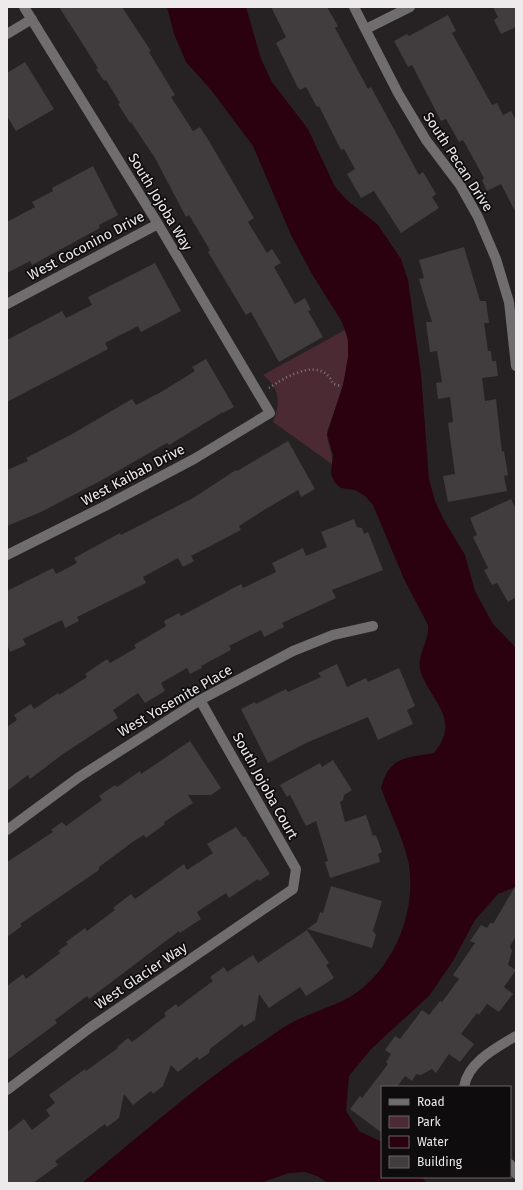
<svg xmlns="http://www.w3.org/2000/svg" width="523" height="1190" font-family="'Fira Sans',sans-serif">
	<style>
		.green { fill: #4b2a33 }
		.water { fill: #2b000f }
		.building { fill: #413c3d }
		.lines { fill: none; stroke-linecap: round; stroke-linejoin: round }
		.path { stroke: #807d7e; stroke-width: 2.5; stroke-dasharray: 1 3; stroke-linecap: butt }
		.minor { stroke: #6f6d6d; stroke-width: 10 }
		.labels { text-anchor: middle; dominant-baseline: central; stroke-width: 3.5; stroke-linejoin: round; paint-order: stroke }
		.street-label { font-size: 14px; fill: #edeaeb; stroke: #0e0c0d }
	</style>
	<rect width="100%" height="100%" fill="#262223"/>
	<path class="green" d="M345 330C354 357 343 386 334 412 332 419 328 426 327 433 326 441 333 452 332 464L273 422C281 402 280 389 263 375Z"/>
	<path class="water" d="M167 7H246L261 59 272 82 308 129 335 187 348 201 378 225 401 259 408 280 421 374 429 479 435 501 444 520 465 555 475 591 493 624 516 648V887L498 894 475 920 453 961 429 996 371 1049 349 1076 346 1111 359 1131 382 1142V1177H422L426 1183H328L317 1176 305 1172 289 1173 260 1183H82C137 1138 191 1090 250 1050 265 1041 278 1030 293 1022 314 1011 337 1006 356 993 395 965 416 912 409 865 404 839 390 813 381 788 389 756 407 758 434 753 463 717 428 700 420 669 417 654 430 640 428 625L404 579 373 505 365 496 355 490 341 488 335 483 331 474 333 455 327 434 343 385 348 357V339L342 322 312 274 291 235 253 146 211 90 186 62 174 34Z"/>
	<path class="building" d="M59 7H122L151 51 149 52 175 95 171 97 193 131 200 127 209 141 254 218 248 222 267 253 272 249 281 263 274 267 295 304 305 298 311 310 308 311 323 337 279 362 251 312 246 315 208 252 210 250 189 215 186 217 155 158 131 122 130 123 118 104 120 103 106 80 104 81 96 69 98 68Z
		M271 7H327L338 26 335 28 368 89 371 87 419 175 423 172 436 194 432 197 439 208 401 233 374 191 361 198 347 174 355 169 344 149 341 150 319 106 317 107 306 87 300 90 297 86 276 43 286 37Z
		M493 7H516V27L501 34 494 20 498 17Z
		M448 15 456 31 452 33 492 105 497 103 503 115 511 111 516 120V213L501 184 487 191 482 180 484 178 463 140 459 142 446 119 441 121 412 65 408 67 394 41 407 34 409 36Z
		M25 62 54 109 16 131 7 116V73Z
		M93 166 118 215 99 225 100 228 32 265 30 261 7 273V222L35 207 32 202 53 191 52 188Z
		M464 247 480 301H486L489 323H484L488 351H491L492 361H496L498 376 482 378 485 401 496 399 502 452 504 451 508 475 504 476 507 491 448 502 443 476 455 474 448 423 453 422 450 397 438 399 436 383 442 382 437 351 430 352 426 322H432L419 279 424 278 419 260Z
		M155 263 181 311 141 332 138 326 105 343 108 349 7 402V340L62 311 66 318 92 305 88 297Z
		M206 359 234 407 223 413V412L169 445 167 443 102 480 41 512 7 526V470L28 461 26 458 72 434 132 399 136 405 161 392 195 371 192 367Z
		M288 441 315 489 301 497 298 490 264 510 239 526 241 530 191 556 194 561 183 567 178 558 143 577 146 583 77 617 79 621 65 628 62 620 23 639 26 645 10 652 7 644V591L53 568 56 574 77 563 74 558 120 533 121 535 193 498 236 470 237 471Z
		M511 499 516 509V597L508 602 497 583 492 585 484 570 488 568 473 537 477 535 470 518Z
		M354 519 357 527 362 528 364 534 368 532 383 570 332 590 336 598 282 623 284 627 264 637 261 630 229 646 231 650 201 666 202 668 190 674 187 668 161 683 165 691 145 703 138 693 113 710 118 718 63 754 30 779 28 775 7 791V727L17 720 14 715 31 704 34 709 58 693 59 695 87 677 85 674 107 659 110 663 136 648 134 645 166 626 164 621 179 613 181 616 241 584 243 588 276 572 272 563 303 548 306 556 327 547 321 532Z
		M337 664 347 687 366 678 368 682 399 668 415 706 407 710 413 724 378 740 368 717 306 743 268 763 241 709 255 702 256 704 286 689 288 692 321 677 318 673Z
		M190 741 221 788 211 795H188L193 803 164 822 165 824 146 838 144 835 134 841 99 867V870L20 924 22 926 7 937V862L53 832 51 830 62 822 66 826 102 800 99 796 115 785 117 787 140 771 141 774Z
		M333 760 352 790 344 795 343 800 340 802 345 822 366 815 373 836 376 835 382 852 378 854 380 862 330 878 325 862 328 861 316 821 306 826 290 795 287 797 280 785 320 763 322 767Z
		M236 827 243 837 245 836 270 874 259 881 258 879 229 898 226 893 197 912 201 919 180 933 179 931 89 999 87 996 55 1020 57 1023 7 1060V986L23 974 26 979 60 953 58 951 68 944 66 942 85 928 87 931 115 910 113 908 131 894 135 899 184 864 187 870 213 853 207 844Z
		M516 885V936L510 946 512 951 508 965 516 970 504 987 513 994 499 1012 487 1004 479 1015 477 1013 461 1034 474 1044 460 1062 449 1054 436 1073 432 1069 421 1075 416 1074 412 1081 405 1076 397 1087H382V1133L350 1109 360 1096 362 1098 388 1064 386 1062 391 1054 385 1050 395 1036 400 1039 422 1010 429 1015 440 1001 442 1002 459 979 453 975 475 943 470 941 481 925 487 928 491 922 493 924Z
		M331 886 382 901 373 931 376 935 372 948 307 929 317 922 320 912 323 913Z
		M307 930 329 963 326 965 334 978 306 996 300 987 269 1008 259 994 255 1020 244 1027 242 1024 210 1049 209 1053 199 1060 197 1057 178 1072 171 1065 163 1086 153 1094 151 1091 133 1105 124 1094 119 1118 107 1127 105 1124 55 1161 58 1165 33 1183H7V1132L24 1119 32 1130 50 1116 46 1110 55 1103 49 1095 85 1069 86 1071 118 1048 117 1047 128 1038 132 1042 166 1016 164 1013 176 1004 178 1007 213 981 210 977 224 967 227 972 253 955 258 963Z"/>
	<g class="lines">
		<path class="path" d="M269 388C285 377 322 355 333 384L341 386"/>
		<path class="minor" d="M354 7 398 93 426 140 460 185 478 217 496 259 509 302 516 366
			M366 29 410 7
			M7 34 32 19
			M7 304 158 224
			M7 555 105 506 194 459 270 413 158 224 24 7
			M7 830 79 777 200 700 293 651 333 635 373 626
			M464 1087C468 1062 496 1048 516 1036
			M7 1090 91 1027 293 889 296 869 200 700
			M510 1164 516 1174"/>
	</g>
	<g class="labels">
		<g class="street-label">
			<text transform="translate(458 162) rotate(57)">South Pecan Drive</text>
			<text transform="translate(160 202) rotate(59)">South Jojoba Way</text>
			<text transform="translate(86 246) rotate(-28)">West Coconino Drive</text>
			<text transform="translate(133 475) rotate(-28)">West Kaibab Drive</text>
			<text transform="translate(175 701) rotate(-30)">West Yosemite Place</text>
			<text transform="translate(265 786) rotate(61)">South Jojoba Court</text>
			<text transform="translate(141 976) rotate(-34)">West Glacier Way</text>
		</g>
	</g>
	<rect width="523" height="1190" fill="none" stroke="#edeaeb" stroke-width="16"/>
	<rect x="381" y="1086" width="130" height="92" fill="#0e0c0d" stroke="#676566"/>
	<rect x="389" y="1099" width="20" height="6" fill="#6f6d6d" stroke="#676566"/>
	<text x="417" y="1106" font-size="12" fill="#edeaeb">Road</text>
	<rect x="389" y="1116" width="20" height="12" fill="#4b2a33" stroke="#676566"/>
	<text x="417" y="1126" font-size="12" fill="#edeaeb">Park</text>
	<rect x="389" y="1136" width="20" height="12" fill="#2b000f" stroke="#676566"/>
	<text x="417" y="1146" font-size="12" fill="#edeaeb">Water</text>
	<rect x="389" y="1156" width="20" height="12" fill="#413c3d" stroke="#676566"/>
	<text x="417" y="1166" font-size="12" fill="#edeaeb">Building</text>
</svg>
